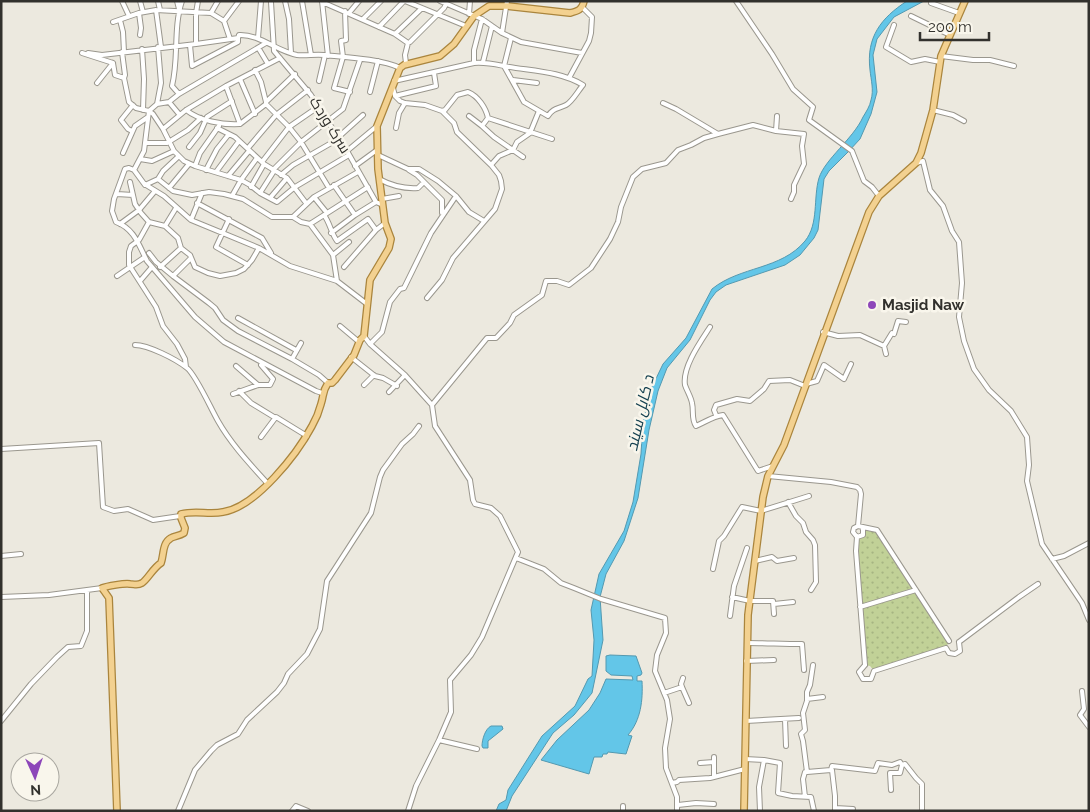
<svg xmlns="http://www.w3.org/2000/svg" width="1090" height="812" font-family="Raleway,Cairo,sans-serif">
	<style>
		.park { fill: url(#park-dots) }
		.water { fill: #63c6e8; stroke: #5499b0 }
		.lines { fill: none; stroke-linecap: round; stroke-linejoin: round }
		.minor-casing { stroke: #9a978e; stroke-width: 6 }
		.major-casing { stroke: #aa853d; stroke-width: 8 }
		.minor { stroke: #fff; stroke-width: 4 }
		.major { stroke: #f3d190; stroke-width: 5.5 }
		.poi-dot { fill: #8d46b9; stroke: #f9f6ec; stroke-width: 2 }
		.labels { text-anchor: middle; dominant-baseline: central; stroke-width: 5; stroke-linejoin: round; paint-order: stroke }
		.street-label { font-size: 15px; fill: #32312d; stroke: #f9f6ec }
		.poi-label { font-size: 15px; font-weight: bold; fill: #32312d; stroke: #f9f6ec; text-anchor: start }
		.water-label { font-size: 16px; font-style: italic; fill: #164251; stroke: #f9f6ec }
	</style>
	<defs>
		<pattern id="park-dots" width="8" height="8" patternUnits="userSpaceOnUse" patternTransform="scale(1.25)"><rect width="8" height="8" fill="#c1d197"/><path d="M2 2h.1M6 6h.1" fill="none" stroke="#a6b482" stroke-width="1.8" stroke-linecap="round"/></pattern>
	</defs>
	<rect width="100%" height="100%" fill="#ece9df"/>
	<path class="park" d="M863 529 877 530 949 641 946 648 874 671 870 666 865 665 857 537H861Z"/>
	<path class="water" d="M907 1H924L894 17 877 39 873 55 877 92 871 114 860 139 848 152 829 171 824 179 818 230 814 238 800 255 785 265 726 285 716 292 710 300 690 340 667 368 658 391 649 430 638 498 624 541 606 574 600 597 603 640 592 693 574 715 553 733 512 796 506 811H496L499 804 506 800 508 790 542 736 575 706 588 679 592 676 594 640 591 610 599 574 624 531 633 502 641 454 643 421 651 389 663 364 686 338 712 289C740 266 781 270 805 241 819 224 813 198 819 178 825 159 853 139 863 117 866 112 870 106 871 100 874 90 871 80 870 70 866 37 881 18 907 1Z
		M610 655 636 656 642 673 641 675 637 676V681H642C643 700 641 720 628 735L632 736 626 754 608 752 607 754H603L602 757H594L589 774 541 760 557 740 589 710 600 693 606 679 633 680 632 676 611 675 606 671V656Z
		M491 726H502L503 729 488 741V748H483L482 746C482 740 485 729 491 726Z"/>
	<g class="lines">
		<g class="minor-casing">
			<path id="minor" d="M122 1 129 16
				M140 1 143 12
				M158 1 160 10
				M177 1 179 9
				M285 1 289 19 291 53
				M302 1 311 55
				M322 1 328 56
				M405 1 466 26
				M440 1 482 19 502 33 521 42 582 53
				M736 1 772 54 793 89 813 107 809 120 852 151 864 181 872 187 879 196
				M271 2 274 51 311 95 347 151 376 202 383 205
				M322 2 395 34 408 43 410 42 444 8 446 4
				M931 3 959 13
				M156 10 161 47
				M345 11 346 40 341 41 343 57 334 88 350 92
				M139 13 141 28 140 35
				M211 13 218 1
				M349 13 359 1
				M469 14 470 1
				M911 16 950 35
				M363 19 381 1
				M120 20 123 32 124 52
				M224 21 239 1
				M113 22 139 13 156 10 211 13 224 21 230 39
				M894 25 886 47 911 62 925 59 940 62
				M379 27 404 1
				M502 33 507 1
				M395 34 422 8
				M258 38 261 1
				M266 43 179 94 169 102 157 104 149 111 144 151 134 170 129 168 125 169 114 199 112 211 116 222C135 229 139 246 147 261L195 317 224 342 316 391 322 393
				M196 44V13L198 1
				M190 45 192 66 238 42V38
				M142 49 144 79 143 110
				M259 49 268 64
				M122 52 125 75 124 78
				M82 53 113 63 115 75 124 78 129 102 136 108 149 111 153 114 163 129 174 151 184 161 195 166 241 180 250 185 260 193 277 202 295 187 349 155
				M88 53 102 55 196 44 238 38 239 35C260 34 276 51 297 55 306 56 315 54 324 55 344 57 382 59 400 68
				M941 56 973 60H990L1014 66
				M483 62 492 26
				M474 63V50L482 19
				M404 65 406 63 405 55 408 43
				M255 70 261 82 266 102
				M569 78 589 41 591 33 592 17 582 7
				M240 79 255 114
				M513 80 537 83
				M319 81 325 55
				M394 81 474 63C485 62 494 64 504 66 531 71 560 71 583 85 578 91 572 102 566 105 558 109 553 108 548 116L524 102 504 66 511 38
				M97 83 113 63
				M226 86 240 124
				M393 88 395 96 400 101 405 103 425 105 442 111 445 110 457 95 468 92C478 96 486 108 488 118L482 126 469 116
				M370 92 378 61
				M179 94 172 86C179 58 173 28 182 1
				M395 96 436 86 434 73
				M169 102 179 114
				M663 103 676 109 718 134 753 125 776 131 804 134 802 146 804 164 794 185V192L791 199
				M157 104 161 83 158 47
				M266 104 289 127 301 142 329 188
				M186 110C200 121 222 125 240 124L266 104V102L295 74
				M933 110 953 115 964 121
				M488 118 552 139
				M482 126 494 137 523 157
				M217 128 235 137 264 164 287 178 306 203
				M396 128 399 113 405 103
				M163 129 186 110 226 86 280 58
				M132 131 128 129 121 120 133 105
				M776 131 777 116
				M145 143H167L188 130 201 118
				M189 147 200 133 207 117 232 101
				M248 148 276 115 308 90
				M347 151 377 126
				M123 153 135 126 148 117
				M378 155 408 169H419L438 181 456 196 469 212 484 221
				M140 159 152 161 174 151
				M262 162 289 127 318 107
				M916 163 923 161 930 190 943 206 952 231 959 242 962 283 959 317 964 341 974 369 989 390 1011 411 1027 437 1029 465 1027 481 1042 544 1082 603 1089 620
				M491 165 499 156 513 150 517 142 530 133 539 111
				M195 166 200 153 219 126
				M355 166 377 150
				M134 170 145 185 158 179 173 191 192 195 209 192 224 194 243 199 272 217H293L301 222 310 224 333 255 337 281 367 304
				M206 170 217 149 229 134
				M273 170 301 142 343 109 360 60
				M409 170 417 175 442 200V213
				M216 172 239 141
				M281 175 293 165 333 142 363 115
				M228 176 249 151
				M158 179 163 171 179 156
				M379 179C392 186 404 189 418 188L424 182
				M130 182 135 204 141 213 149 222 165 226 178 238 181 248 190 255 195 267 208 273 220 276 236 273 244 269 252 260 259 248
				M146 185 164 196 191 220 259 248 290 266 337 281
				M334 185 355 215
				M251 187 264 164
				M169 188 189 164
				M260 193 274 171
				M117 194 133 195
				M232 196 241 180 257 158
				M314 197 327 213
				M270 198 287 178
				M382 199 399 196
				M197 203 262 238 271 253
				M324 215C330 223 331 233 337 241L368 219 376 230
				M293 217 314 197 358 172
				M229 219 216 247 248 265
				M191 220 202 193
				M149 222 139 240 131 246 129 252V265L156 307 163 326 177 344 185 359 186 367
				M120 224 139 210 155 191
				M310 224 368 187
				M165 226 176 208
				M331 233 355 215 376 202
				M149 253 156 262 173 276 209 303 215 308 223 320 238 331 292 359 319 375 328 383
				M333 255 349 242
				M160 267 181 248
				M344 267 376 230 385 223
				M117 276 145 257
				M173 276 191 258
				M140 281 152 267
				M427 298 442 280 453 258 495 209 502 189 501 181 499 175 491 165 457 132 454 123 442 111
				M238 318 296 350
				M340 326 359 342
				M710 327C701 341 682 367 685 385 687 391 691 397 692 403 694 411 691 419 696 426 705 422 714 416 723 415L758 471 773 466
				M823 332 838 336 860 335 884 346 886 354
				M364 336 370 344 405 375 432 405 435 426 470 480 473 500 475 504 491 508 500 516 518 552 482 637 471 655 450 680 451 712 439 740 416 786 408 811
				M370 344 382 332 390 302 400 289 404 288 431 233 456 196
				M135 345C148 345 176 359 187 368 196 375 211 409 218 421 231 444 250 464 268 484
				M884 346 892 333 894 334 898 321 906 322
				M351 357 375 376 383 378 397 386
				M292 359 301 343
				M236 366 258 385
				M806 384 817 381 824 365 844 379 851 364
				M364 385 374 375
				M239 391 251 403 274 417
				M389 392 405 375
				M233 394 258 385H270L273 379 261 365 263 363
				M432 405 487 338H496L510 323 514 315 542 295 546 281H557L569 285 591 268 610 239 618 222 621 207 633 177 642 169 666 163 678 150 691 145 704 138 718 134
				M716 415 714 410 716 405 737 399 750 401 764 389 769 381 790 380 805 386
				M261 437 276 417 307 436
				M1 449 99 443 103 507 114 511 128 509 153 520 180 516
				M768 476 831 482 857 487 860 490 861 494 858 526
				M788 502 796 516 803 523 806 532 813 540 815 545 816 582 811 590
				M857 537 863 535V529
				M1 556 21 554
				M516 558 544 569 561 583 574 588 601 599 665 618 666 633 657 655 655 671 667 700 670 719 665 748 666 768 677 797V811
				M1052 559 1064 556 1089 543
				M755 561 772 557 777 561 794 558
				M713 569 719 541 724 536 742 507 761 511 809 496
				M1 597 49 595 102 588
				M732 597 750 601H773L774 614
				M774 604 793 602
				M860 607 916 590
				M730 616 734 586 747 548
				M959 642 1019 597 1038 584
				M747 643C765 643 783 644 802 644L804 670
				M946 648 949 653 955 654 960 651 959 642
				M746 661 774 660
				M865 665 856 551 857 537 853 532 854 528 858 526 877 530 949 641
				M865 665 859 672 863 679H871L874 671
				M874 671 946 648
				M682 687 681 684 683 678
				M1082 691 1084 709 1080 715 1089 727
				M664 693 682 687 689 703
				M807 699 823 697
				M785 719 786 746
				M1 721 31 684 57 657 68 647 81 646 87 631V591
				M746 721 799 718
				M439 740 477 749
				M745 759 764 760 780 763 778 793 792 796 811 797 814 811
				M700 763 714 762
				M832 770 835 796V811
				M807 772 831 770 832 766 875 771 878 763 892 765 900 762 902 765 905 764 916 778 922 784V810
				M714 777V757
				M672 783 677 782 679 780 710 778 745 769
				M891 790 890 773H900L902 765
				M805 797 803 779 805 772H807L803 741 801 734 805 730 803 713 807 701V692L810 685 813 665
				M678 805 696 803 714 804
				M623 806V811
				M835 808 853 809
				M178 811 195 770 211 751 217 745 238 734 247 720 277 692 284 683 288 674 307 654 320 629 327 581 371 513 380 477 383 470 402 444 413 434 419 426
				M292 811 296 806 308 811
				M760 811 759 787 764 760"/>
		</g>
		<g class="major-casing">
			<path id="major" d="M117 811 109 598 102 588C107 586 125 583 130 584 135 584 137 586 142 583 148 579 153 568 161 563 164 555 162 543 171 538 175 536 179 536 184 533L185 528 181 518V514C196 510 209 515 223 512 256 507 297 454 312 426 316 419 319 412 321 404 324 395 322 392 328 383H332L335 380 354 355 360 340 364 336 370 280 389 248 391 239 385 223 378 169 377 126 400 68 404 65 440 56 454 44 474 16 489 6H507L570 13C578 11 582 10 584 1
				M744 811 748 615 763 497 768 476 784 445 869 212 879 196 916 163 921 153 933 110 941 56 965 1"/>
		</g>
		<use href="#minor" class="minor"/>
		<use href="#major" class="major"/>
	</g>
	<circle class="poi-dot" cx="872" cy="305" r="5"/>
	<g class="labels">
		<g class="street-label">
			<text transform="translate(330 125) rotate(58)">سرک وردک</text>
		</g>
		<g class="poi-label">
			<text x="882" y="305">Masjid Naw</text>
		</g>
		<g class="water-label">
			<text transform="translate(640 413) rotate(-77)">د کابل سيند</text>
		</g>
	</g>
	<rect width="1090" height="812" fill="none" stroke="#32312d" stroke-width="5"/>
	<g transform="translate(35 777) rotate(177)"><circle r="24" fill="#f9f6ec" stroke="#a9a7a0"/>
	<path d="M0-4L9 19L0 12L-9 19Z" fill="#8d46b9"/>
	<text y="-8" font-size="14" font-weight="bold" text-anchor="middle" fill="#32312d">N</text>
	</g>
	<path d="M920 32v8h69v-8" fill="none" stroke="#32312d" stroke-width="2.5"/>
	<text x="928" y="32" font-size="15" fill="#32312d" stroke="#f9f6ec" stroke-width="4" paint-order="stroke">200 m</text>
</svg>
